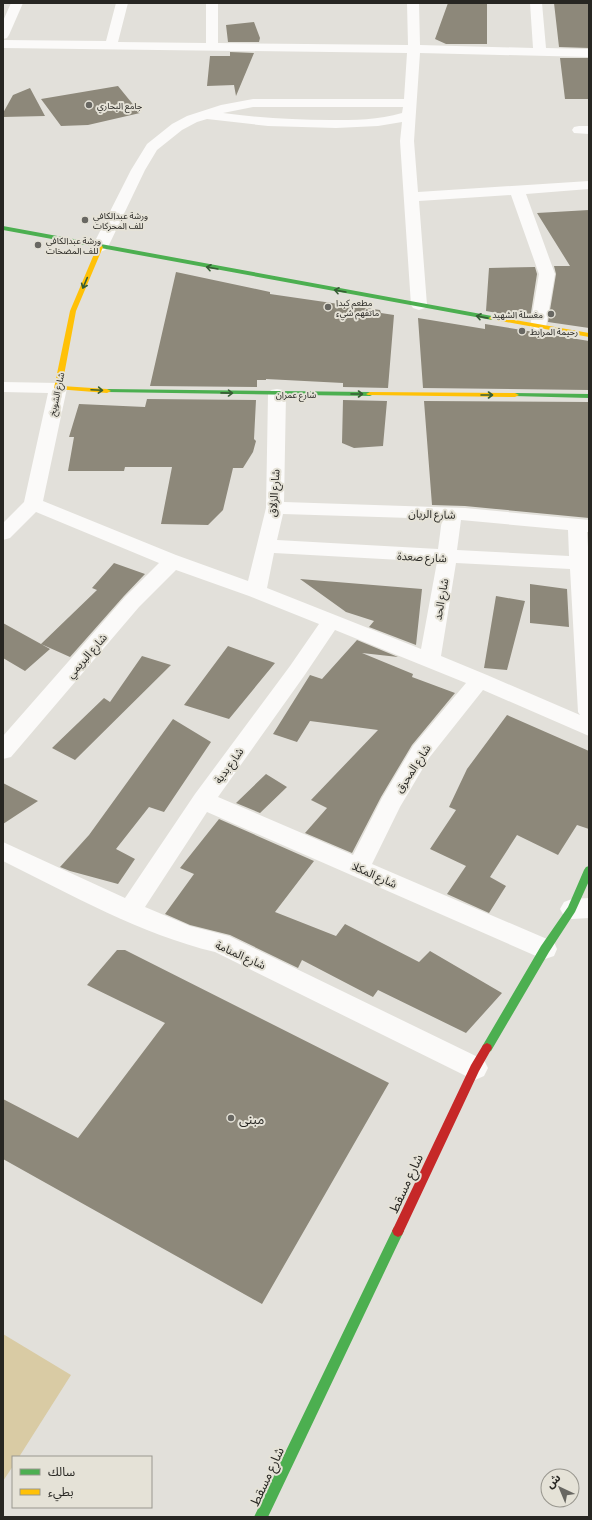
<svg xmlns="http://www.w3.org/2000/svg" width="592" height="1520" font-family="Literata,'Noto Sans Arabic',serif">
	<style>
		.green { fill: #d9cba4 }
		.building { fill: #8d887a }
		.lines { fill: none; stroke-linecap: round; stroke-linejoin: round }
		.street { fill: #fbfaf9; fill-rule: evenodd }
		.fast { fill: #4caf50; fill-rule: evenodd }
		.slow { fill: #ffc107; fill-rule: evenodd }
		.jam { fill: #c62828; fill-rule: evenodd }
		.oneway { stroke: #365d34 }
		.poi-dot { fill: #686762; stroke: #e5e2d7; stroke-width: 1.5 }
		.labels { text-anchor: middle; dominant-baseline: central; stroke-width: 4; stroke-linejoin: round; paint-order: stroke }
		.far-poi-label { font-size: 9px; fill: #272622; stroke: #e5e2d7; text-anchor: start }
		.far-street-label { font-size: 9px; fill: #272622; stroke: #e5e2d7 }
		.street-label { font-size: 11px; fill: #272622; stroke: #e5e2d7 }
		.near-poi-label { font-size: 13px; fill: #272622; stroke: #e5e2d7; text-anchor: start }
		.near-street-label { font-size: 13px; fill: #272622; stroke: #e5e2d7 }
	</style>
	<rect width="100%" height="100%" fill="#e2e0da"/>
	<path class="green" d="M3 1334 71 1375 19 1457H13V1466L3 1481Z"/>
	<path class="building" d="M448 3H487V44H446L435 39Z
		M554 3H589V48L559 47Z
		M254 22 260 38 259 42H228L226 25Z
		M230 52 254 53 236 96 234 85 207 86 210 56H230Z
		M560 58H589V99H565Z
		M118 86 140 113 88 125 61 126 41 99Z
		M30 88 45 116 3 117V113L13 95Z
		M589 210V328L548 322 556 274 554 266H570L537 213Z
		M535 267 537 274 530 319 486 311 489 268Z
		M176 272 270 292V294L380 310 381 313 394 315 388 388 343 387V383L266 379V380H257V387L150 386Z
		M418 318 485 329V324L589 341V390L423 388Z
		M147 399 256 400 254 439 256 441 253 452 243 468H233L223 510 208 525 161 524 172 467H125L124 471H68L74 437H69L79 404 145 407Z
		M343 400 387 401 383 446 354 448 342 443Z
		M424 401 589 402V518L465 506 432 505Z
		M114 563 145 574 124 596 70 657 41 644 97 590 92 588Z
		M300 579 422 589 416 645 369 627 374 621 346 612Z
		M530 584 567 589 569 627 530 623Z
		M496 596 525 601 507 670 484 668Z
		M3 623 41 644 50 649 25 671 3 658Z
		M357 640 398 657 362 653 413 674 412 677 455 693 412 745 381 797 352 853 305 833 327 808 311 800 378 730 310 721 297 742 273 734 310 675 322 679Z
		M228 646 275 663 229 719 184 705Z
		M142 656 171 665 75 760 52 748 104 698 110 702Z
		M507 715 589 751V829L577 825 558 855 517 835 490 877 506 886 489 913 447 894 466 866 430 849 456 810 449 807 467 769Z
		M173 719 211 742 164 812 149 807 116 849 135 859 118 884 70 871 60 867 89 835Z
		M266 774 287 787 260 813 236 803Z
		M3 783 38 801 3 824Z
		M219 819 314 861 275 912 336 936 345 924 419 962 430 951 502 993 466 1033 378 990 373 997 302 960 298 968 230 935 190 925 165 914 194 874 180 868Z
		M117 950H125L389 1083 262 1304 3 1159V1099L78 1138 165 1023 87 985Z"/>
	<g class="lines">
		<path class="street" d="M11 3H23L9 35 7 38 3 39V21Z
			M116 3H128L118 42 206 43V3H218V43L408 45 407 3H419L420 45 533 48 530 3H542L546 48 589 49V57L420 53 414 141 418 192 589 181V189L526 194 555 274 546 327 544 330 538 332 532 330 530 327 539 274 511 195 419 201 427 305 425 308 419 310 413 308 411 305 400 141 402 122 378 126 336 128 268 126 207 119 197 122 182 130 157 150 145 170 108 247 105 250 100 252 95 250 92 247 131 170 147 144 172 124 187 116 221 105 253 99H404L407 53 3 48V40L106 41ZM253 107H403L402 113C379 120 354 120 330 120 294 120 259 118 223 113Z
			M579 126H589V134L574 133 572 130 574 127Z
			M3 382 58 383 64 384 67 388 43 501 176 555 248 581 266 508 268 394 271 390 277 389 283 390 286 394 284 502 465 508 589 520V532H587L589 562V736L483 690 429 758 400 807 372 864 554 942 557 949 554 956 545 959 536 956 207 812 145 907 190 926 229 936 484 1060 488 1068 484 1076 475 1080 466 1076 215 952C140 934 72 895 3 861V842L125 898 195 794 290 666 319 624 249 596 176 570 139 607 11 757 3 759V736L125 597 159 563 36 512 10 538 3 540V523L24 502 48 393 3 392ZM283 514 442 519 438 549 277 540ZM461 520 568 530 569 556 457 550ZM274 553 437 562 421 649 267 588ZM456 563 570 569 578 712 580 715 487 675 441 656ZM335 630 466 683 413 746 382 798 353 855 218 797 304 676Z
			M589 898V918L572 919 564 916 560 909 564 902 572 899Z"/>
		<path class="fast" d="M3 226 492 316 495 318 492 320 3 230Z
			M107 389 370 392 374 394 370 396 105 392V390Z
			M515 393 589 394V398L513 396V394Z
			M589 866V881L575 912 549 952 491 1051 487 1053 483 1051 482 1048 483 1045 541 946 568 907 584 870 586 867Z
			M398 1225 402 1227 404 1231 402 1235 268 1517H254L394 1227Z"/>
		<path class="slow" d="M100 245 103 247 76 311 62 386 107 389 111 391 107 393 56 389 54 388 70 311 97 247Z
			M492 316 589 333V337L490 319 489 318Z
			M370 392 515 393 519 395 515 397 368 395 366 394Z"/>
		<path class="jam" d="M487 1043 491 1045 492 1048 479 1071 402 1235 398 1237 394 1235 392 1231 394 1227 471 1065 483 1045Z"/>
	</g>
	<defs><path id="oneway-shaft" d="M-6 0H5M1.5-3L5.5 0L1.5 3" fill="none" stroke-width="1.6" stroke-linecap="round" stroke-linejoin="round"/></defs>
	<g class="oneway">
		<use href="#oneway-shaft" transform="translate(212 268) rotate(-170)"/>
		<use href="#oneway-shaft" transform="translate(85 283) rotate(113)"/>
		<use href="#oneway-shaft" transform="translate(340 291) rotate(-170)"/>
		<use href="#oneway-shaft" transform="translate(482 317) rotate(-169)"/>
		<use href="#oneway-shaft" transform="translate(97 390) rotate(3)"/>
		<use href="#oneway-shaft" transform="translate(227 393) rotate(1)"/>
		<use href="#oneway-shaft" transform="translate(357 394)"/>
		<use href="#oneway-shaft" transform="translate(487 395)"/>
	</g>
	<g class="poi-dot">
		<circle cx="89" cy="105" r="4"/>
		<circle cx="85" cy="220" r="4"/>
		<circle cx="38" cy="245" r="4"/>
		<circle cx="328" cy="307" r="4"/>
		<circle cx="551" cy="314" r="4"/>
		<circle cx="522" cy="331" r="4"/>
		<circle cx="231" cy="1118" r="4"/>
	</g>
	<g class="labels">
		<g class="far-poi-label">
			<text x="97" y="105">جامع البحاري</text>
			<text x="93" y="215">ورشة عبدالكافي<tspan x="93" dy="10">للف المحركات</tspan></text>
			<text x="46" y="240">ورشة عبدالكافي<tspan x="46" dy="10">للف المضخات</tspan></text>
			<text x="336" y="302">مطعم كبدا<tspan x="336" dy="10">ماتفهم شيء</tspan></text>
			<text x="543" y="314" text-anchor="end">مغسلة الشهيد</text>
			<text x="530" y="331">رحيمة المرابط</text>
		</g>
		<g class="far-street-label">
			<text transform="translate(56 394) rotate(-78)">شارع الشويخ</text>
			<text x="296" y="394">شارع عمران</text>
		</g>
		<g class="street-label">
			<text transform="translate(273 493) rotate(-86)">شارع الزلاق</text>
			<text transform="translate(432 513) rotate(2)">شارع الريان</text>
			<text transform="translate(422 556) rotate(3)">شارع صعدة</text>
			<text transform="translate(440 599) rotate(-80)">شارع الحد</text>
			<text transform="translate(86 655) rotate(-49)">شارع البريمي</text>
			<text transform="translate(228 765) rotate(-54)">شارع بدية</text>
			<text transform="translate(412 768) rotate(-57)">شارع المحرق</text>
			<text transform="translate(375 874) rotate(24)">شارع المكلا</text>
			<text transform="translate(241 954) rotate(24)">شارع المنامة</text>
		</g>
		<g class="near-poi-label">
			<text x="239" y="1118">مبنى</text>
		</g>
		<g class="near-street-label">
			<text transform="translate(405 1183) rotate(-65)">شارع مسقط</text>
			<text transform="translate(266 1476) rotate(-65)">شارع مسقط</text>
		</g>
	</g>
	<rect width="592" height="1520" fill="none" stroke="#272622" stroke-width="8"/>
	<rect x="12" y="1456" width="140" height="52" fill="#e5e2d7" stroke="#99978f"/>
	<rect x="20" y="1469" width="20" height="6" fill="#4caf50" stroke="#99978f"/>
	<text x="48" y="1476" font-size="12" fill="#272622">سالك</text>
	<rect x="20" y="1489" width="20" height="6" fill="#ffc107" stroke="#99978f"/>
	<text x="48" y="1496" font-size="12" fill="#272622">بطيء</text>
	<g transform="translate(560 1488) rotate(316)"><circle r="19" fill="#e5e2d7" stroke="#99978f"/>
	<path d="M0-3L7 15L0 10L-7 15Z" fill="#686762"/>
	<text y="-6" font-size="11" font-weight="bold" text-anchor="middle" fill="#272622">ش</text>
	</g>
</svg>
